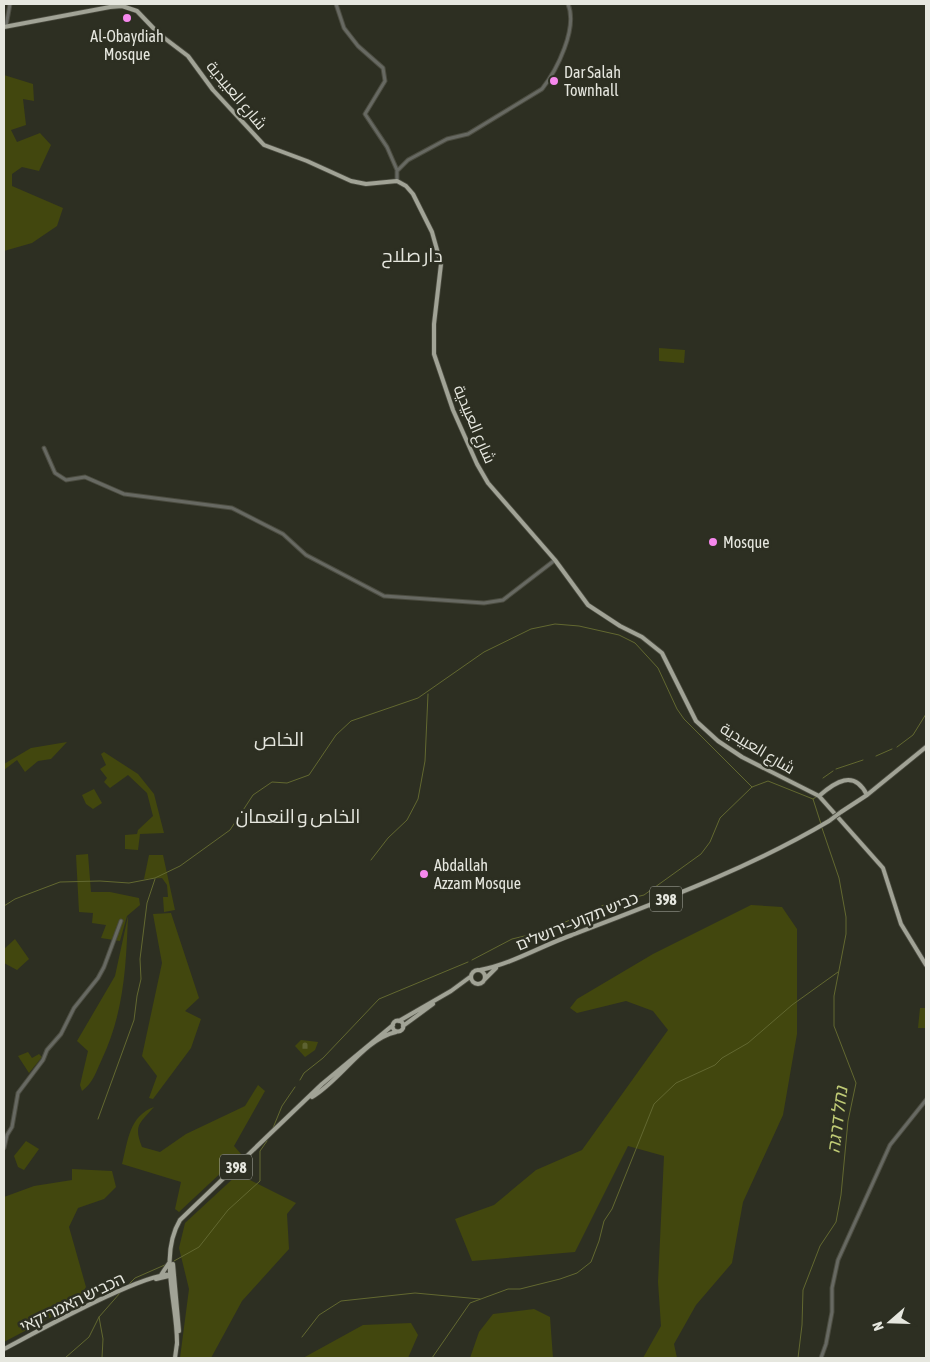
<svg xmlns="http://www.w3.org/2000/svg" width="930" height="1362" font-family="'Asap Condensed',Cairo,'Noto Sans Hebrew',sans-serif">
	<style>
		.grass { fill: #42470e }
		.cemetery { fill: url(#cemetery-stones) }
		.lines { fill: none; stroke-linecap: round; stroke-linejoin: round }
		.stream { stroke: #626830; stroke-width: 1 }
		.minor-casing { stroke: #4b4c40; stroke-width: 5 }
		.major-casing { stroke: #4b4c40; stroke-width: 5.5 }
		.minor { stroke: #676962; stroke-width: 3 }
		.major { stroke: #a1a396; stroke-width: 4 }
		.major-bridge-casing { stroke: #4b4c40; stroke-width: 5.5; stroke-linecap: butt }
		.major-bridge { stroke: #a1a396; stroke-width: 4 }
		.poi-dot { fill: #f688ed; stroke: #2d2f22; stroke-width: 2 }
		.labels { text-anchor: middle; dominant-baseline: central; stroke-width: 5; stroke-linejoin: round; paint-order: stroke }
		.shield { fill: #2d2f22; stroke: #aeb0a6; stroke-width: 1 }
		.shield-label { font-size: 15px; font-weight: bold; fill: #e6e7df }
		.poi-label { font-size: 16px; fill: #e6e7df; stroke: #2d2f22; text-anchor: start }
		.street-label { font-size: 16px; fill: #e6e7df; stroke: #2d2f22 }
		.water-label { font-size: 18px; font-style: italic; fill: #bfca75; stroke: #2d2f22 }
		.quarter-label { font-size: 19px; fill: #e6e7df; stroke: #2d2f22 }
	</style>
	<defs>
		<pattern id="cemetery-stones" width="16" height="16" patternUnits="userSpaceOnUse" patternTransform="scale(1.25)"><rect width="16" height="16" fill="#42470e"/><path d="M2 7V4a2 2 0 0 1 4 0v3zM10 15v-3a2 2 0 0 1 4 0v3z" fill="#5d6231"/></pattern>
	</defs>
	<rect width="100%" height="100%" fill="#2d2f22"/>
	<path class="grass" d="M4 75 33 84 34 101 23 99 26 125 11 130 17 142 40 133 51 145 39 171 22 167 12 174V186L63 208 57 226 32 243 4 251Z
		M659 348 685 350 684 363 659 361Z
		M67 742 51 759 38 761 25 772 17 760 4 770V764L31 748Z
		M104 752 138 774 154 794 164 833 140 834 138 850 125 849V835L137 834 138 830 153 816 147 793 128 775 110 788 104 782 107 778 100 769 106 765 101 754Z
		M94 789 102 803 93 809 86 804 82 795Z
		M88 854 91 892H110L139 898 140 905 127 916 120 941 101 938 106 925 92 923 93 913 79 912 76 855Z
		M149 855H163L175 910 164 912 163 897H168L167 885 162 878 144 879Z
		M751 905 782 907 797 929V1034L783 1115 743 1202 732 1263 696 1305 674 1344 677 1358H643L661 1326 658 1282 664 1156 628 1146 575 1252 472 1261 455 1219 494 1205 536 1170 582 1150 668 1030 653 1011 626 1001 577 1013 570 1008 577 999 653 954Z
		M171 913 199 998 185 1011 201 1019 191 1048 153 1099 149 1098 157 1076 142 1056 162 963 153 914Z
		M128 916C126 967 124 1012 102 1059 96 1072 93 1083 82 1091L80 1085 88 1051 77 1041 115 976Z
		M15 939 29 959 17 970 4 963V949Z
		M920 1008H926V1028H918Z
		M28 1052 32 1058 39 1054 42 1057 29 1073 18 1056Z
		M258 1085 265 1091 234 1146 241 1154 179 1212 175 1209 181 1182 122 1164C128 1141 129 1116 154 1107 140 1123 133 1125 142 1147L160 1152 186 1134 245 1106Z
		M26 1141 39 1149 24 1170 18 1167 14 1156Z
		M72 1169 112 1171 116 1187 104 1199 78 1208 69 1227 86 1287 76 1304 4 1342V1197L34 1186 72 1180Z
		M238 1174 296 1203 287 1214 289 1249 242 1301 211 1358H180L189 1289 179 1248 185 1223Z
		M534 1309 550 1317 553 1358H470L479 1332 493 1314Z
		M411 1323 418 1335 408 1358H303L363 1325Z"/>
	<path class="cemetery" d="M301 1040 318 1042 315 1050 305 1057 295 1046Z"/>
	<g class="lines">
		<path class="stream" d="M897 747 913 735 926 714
			M876 756 892 749
			M836 769 863 760
			M823 778 833 771
			M816 797 813 799 821 824
			M371 860 388 838 407 820 418 799 425 761 428 694
			M4 906 15 899 60 882 100 881 129 883 155 878 180 866 230 830 253 795 272 782 287 783 309 775 336 735 351 721 418 698 484 652 531 629 555 624 579 626 619 635 635 643 658 668 677 709 684 719 752 787
			M472 960 512 939 545 931 604 905 644 895 701 854 710 842 720 818 752 787 768 781 813 799
			M300 1080 304 1073 323 1058 379 999 468 962
			M98 1119 134 1020 137 996 141 979 140 959 147 903 155 879
			M273 1128 282 1106 295 1087
			M174 1261 199 1247 228 1210 260 1181V1151L267 1141
			M128 1285 135 1278 167 1264
			M99 1317 103 1339 102 1358
			M302 1337 319 1315 341 1301 415 1293 480 1299
			M65 1358 89 1337 99 1317 120 1293
			M432 1358 470 1303 508 1289H520L560 1279 577 1273 591 1262 599 1241 604 1221 612 1209 654 1104 676 1083 715 1065 722 1058 748 1043 792 1005 838 972
			M798 1358 802 1325 803 1290 820 1246 836 1222 841 1195 848 1121 856 1083 834 1026V996L846 934V917L839 878 822 828"/>
		<g class="minor-casing">
			<path id="minor" d="M336 4 344 28 358 46 383 68 385 81 365 114 387 147 397 170
				M6 26 10 4
				M397 181V171L408 160 447 139 468 134 542 89C557 70 578 28 568 4
				M44 448 55 473 66 480 85 477 124 494 232 508 283 534 306 555 384 596 484 603 503 600 555 560
				M4 1148 7 1135 12 1127 18 1093 43 1060 47 1050 61 1034 74 1008 98 978 104 967 121 921
				M821 1358 826 1344 832 1312V1288L838 1260 890 1145 926 1100"/>
		</g>
		<g class="major-casing">
			<path id="major" d="M4 27 110 7 122 6 137 11 159 34 188 56 213 90 264 145 307 161 351 181 366 184 397 181 406 186 413 194 432 232 441 264 434 324V354L453 410 477 464 488 483 555 560 588 605 620 626 642 637 662 653 696 721 718 741 742 757 819 796 883 868 901 924 926 965
				M819 796C835 782 854 769 867 795
				M841 812 867 795 926 747
				M471 977a7 7 0 1 1 14 0a7 7 0 1 1-14 0Z
				M480 970C512 964 541 946 572 935 660 901 748 869 829 821
				M485 979 496 968
				M392.5 1026a5.5 5.5 0 1 1 11 0a5.5 5.5 0 1 1-11 0Z
				M399 1021 451 991 470 977
				M403 1026 433 1004
				M312 1097C340 1081 364 1039 396 1032
				M173 1264 179 1331
				M161 1275 169 1263
				M156 1279 173 1275
				M177 1345C178 1305 158 1257 180 1220L322 1084 393 1025
				M4 1349C31 1335 151 1268 174 1275
				M175 1358 177 1343"/>
		</g>
		<use href="#minor" class="minor"/>
		<use href="#major" class="major"/>
		<g class="major-bridge-casing">
			<path id="major-bridge" d="M829 821 841 812"/>
		</g>
		<use href="#major-bridge" class="major-bridge"/>
	</g>
	<g class="poi-dot">
		<circle cx="127" cy="18" r="5"/>
		<circle cx="554" cy="81" r="5"/>
		<circle cx="713" cy="542" r="5"/>
		<circle cx="424" cy="874" r="5"/>
	</g>
	<g class="labels">
		<g class="shield">
			<rect x="650" y="886.5" width="32" height="25" rx="4"/>
			<rect x="220" y="1154.5" width="32" height="25" rx="4"/>
		</g>
		<g class="shield-label">
			<text x="666" y="899">398</text>
			<text x="236" y="1167">398</text>
		</g>
		<g class="poi-label">
			<text x="127" y="36" text-anchor="middle">Al-Obaydiah<tspan x="127" dy="18">Mosque</tspan></text>
			<text x="564" y="72">Dar Salah<tspan x="564" dy="18">Townhall</tspan></text>
			<text x="723" y="542">Mosque</text>
			<text x="434" y="865">Abdallah<tspan x="434" dy="18">Azzam Mosque</tspan></text>
		</g>
		<g class="street-label">
			<text transform="translate(237 95) rotate(50)">شارع العبيدية</text>
			<text transform="translate(475 424) rotate(67)">شارع العبيدية</text>
			<text transform="translate(758 748) rotate(31)">شارع العبيدية</text>
			<text transform="translate(577 921) rotate(-22)">כביש תקוע–ירושלים</text>
			<text transform="translate(72 1302) rotate(-26)">הכביש האמריקאי</text>
		</g>
		<g class="water-label">
			<text transform="translate(837 1120) rotate(-83)">נחל דרגה</text>
		</g>
		<g class="quarter-label">
			<text x="412" y="255">دار صلاح</text>
			<text x="279" y="739">الخاص</text>
			<text x="298" y="816">الخاص و النعمان</text>
		</g>
	</g>
	<rect width="930" height="1362" fill="none" stroke="#e6e7df" stroke-width="10"/>
	<g transform="translate(890 1322) rotate(250)" stroke="#2d2f22" stroke-width="4" paint-order="stroke">
	<path d="M0-4L9 19L0 12L-9 19Z" fill="#e6e7df"/>
	<text y="-8" font-size="14" font-weight="bold" text-anchor="middle" fill="#e6e7df">N</text>
	</g>
</svg>
